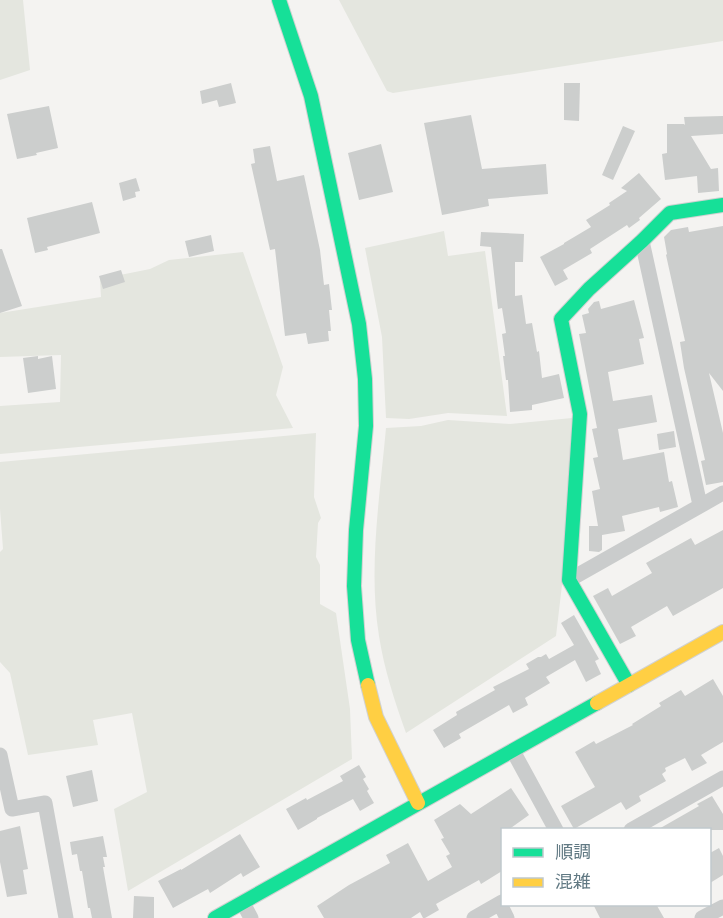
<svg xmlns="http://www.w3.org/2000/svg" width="723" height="918" font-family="'PT Sans','Noto Sans JP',sans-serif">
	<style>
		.green { fill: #e4e6df }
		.building { fill: #cccecd }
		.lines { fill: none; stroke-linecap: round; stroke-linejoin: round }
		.fast-casing { stroke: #d0d1d1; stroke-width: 16 }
		.slow-casing { stroke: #d0d1d1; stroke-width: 16 }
		.street { stroke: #cacccc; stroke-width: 15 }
		.fast { stroke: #16e098; stroke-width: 14 }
		.slow { stroke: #ffcf43; stroke-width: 14 }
	</style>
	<rect width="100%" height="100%" fill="#f4f3f1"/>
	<path class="green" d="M0 0H23L30 70 0 80Z
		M339 0H723V41L393 93 387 91Z
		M444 231 448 256 485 251 507 416 448 413 409 419 386 418 382 337 365 248Z
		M243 252 283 367 276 395 293 428 0 454V406L60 402 61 355 0 357V313L101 297 100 279 150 269 169 260Z
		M572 418 562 585 556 636 406 733C395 702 384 669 379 636 368 569 380 495 386 428L421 426 448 420 510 424Z
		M316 433 314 497 321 518 318 523 316 557 320 565V604L336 613 350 709 352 759 128 891 114 809 147 792 132 713 93 720 98 745 28 755 10 673 0 662V552L3 549 0 509V462Z"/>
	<path class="building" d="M231 83 236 103 219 107 217 100 202 104 200 91Z
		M564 83H580L579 121 564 120Z
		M49 106 58 148 36 153 37 155 17 159 7 114Z
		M471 115 482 169 546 164 548 194 488 199 489 206 442 215 424 123Z
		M723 116V134L691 136 711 169 718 168 719 191 698 193 697 176 665 180 662 154 667 153V124H684L685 125 684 117Z
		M623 126 635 131 613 180 602 175Z
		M381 144 393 192 359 200 348 153Z
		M270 146 277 181 304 175 320 250 324 285 329 284 332 310H329L331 331H328L329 341 308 344 306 333 285 336 275 249 270 250 251 164 255 163 253 149Z
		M639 173 661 199 639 218 640 220 629 228 627 225 590 249 592 253 563 270 568 279 555 286 540 257 564 244V243L591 227 586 220 610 205 609 203 627 191 621 188Z
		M136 178 140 191 135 192 136 197 123 201 119 183Z
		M92 202 100 233 47 247 48 250 35 253 27 218Z
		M723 226V391L709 373 723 433V482L706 485 701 461 705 460 684 368 680 342 685 341 666 255 667 254 664 237 671 230 688 227 689 232Z
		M481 232 524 234 523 262H515V296L522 295 526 324 532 323 537 352 539 351 542 378 559 374 564 398 532 405V410L510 412 508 380H506L503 356H505L502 334 506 333 502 308 498 309 491 247 480 246Z
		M211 235 214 251 189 257 185 241Z
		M0 249H2L22 306 0 313Z
		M121 270 125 282 103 289 99 276Z
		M634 300 644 338 639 339 644 364 608 372 613 401 652 395 657 422 618 429 623 460 664 452 669 482 672 481 678 507 660 512 659 507 622 516 625 531 602 535V550L599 552 589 551V526H598L592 491 600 489 593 458 598 457 592 429 597 428 579 334 586 333 582 315 589 313 588 309 594 302 599 301 601 309Z
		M38 356V359L52 356 56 389 28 393 23 358Z
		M674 431 676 447 659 450 657 434Z
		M723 530V588L673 616 667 606 631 627 636 636 620 644 593 596 608 588 612 596 652 573 646 563 691 538 695 545Z
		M574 615 599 659 595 661 601 674 586 682 575 660 546 677 550 683 525 698 528 705 513 713 509 705 459 734 461 738 444 748 433 730 457 715 456 712 495 690 493 687 529 669 526 664 538 657H541L546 654 549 659 574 645 561 623Z
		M713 679 723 696V742L701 755 707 763 692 771 685 758 665 768 666 771 662 774 666 781 639 796 641 801 626 810 621 802 574 829 561 806 595 787 575 752 594 741 596 744 633 725 632 724 661 706 659 703 681 690 685 696Z
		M359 765 366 777 363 779 369 789 367 791 374 803 360 811 353 799 317 818V819L298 830 286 809 306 798 307 800 343 781 340 776Z
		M92 770 98 801 73 807 66 776Z
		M511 788 529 815 508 830H502V871L481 884 479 880 436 904 439 910 425 918H423L420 912 411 918H324L317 906 349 885 390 863 386 855 408 843 428 881 452 867 446 856 450 854 441 839 444 838 434 820 460 804 471 814Z
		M712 796 723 814V830H657L699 806 697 804Z
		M20 826 28 869 23 870 27 894 7 897 0 862V831Z
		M240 834 260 867 243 877 241 873 210 893 208 889 173 908 158 881 181 869V870Z
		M103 836 107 857H103L105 867H103L112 918H92L90 908H88L82 871H80L77 854 72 855 70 842Z
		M719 848 723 856V875L710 883V853Z
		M134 896 154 897V918H133Z
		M593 904H656L664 918H600Z"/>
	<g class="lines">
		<g class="fast-casing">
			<path id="fast" d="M279 0 311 96 359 324 365 379 366 426 356 530 354 586 358 640 368 685
				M629 685 569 580 580 414 561 319 589 289 642 241 670 213 723 205
				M215 918 597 703"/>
		</g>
		<g class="slow-casing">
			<path id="slow" d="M368 685 376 717 418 803
				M597 703 723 632"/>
		</g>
		<path class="street" d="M642 241 700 505
			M569 580 723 493
			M513 751 556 830
			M0 755 12 809 45 803 66 918
			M631 830 723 778
			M243 903 251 918
			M500 904 507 918
			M474 918 502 902
			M702 918 723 907"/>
		<use href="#fast" class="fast"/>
		<use href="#slow" class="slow"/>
	</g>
	<rect x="501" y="828" width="210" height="78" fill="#ffffff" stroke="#c0c9cd" stroke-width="1.5"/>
	<rect x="513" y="848" width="30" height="9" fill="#16e098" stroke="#c0c9cd" stroke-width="1.5"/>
	<text x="555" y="858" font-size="18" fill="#617983">順調</text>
	<rect x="513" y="878" width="30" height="9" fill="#ffcf43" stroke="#c0c9cd" stroke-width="1.5"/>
	<text x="555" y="888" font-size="18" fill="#617983">混雑</text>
</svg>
